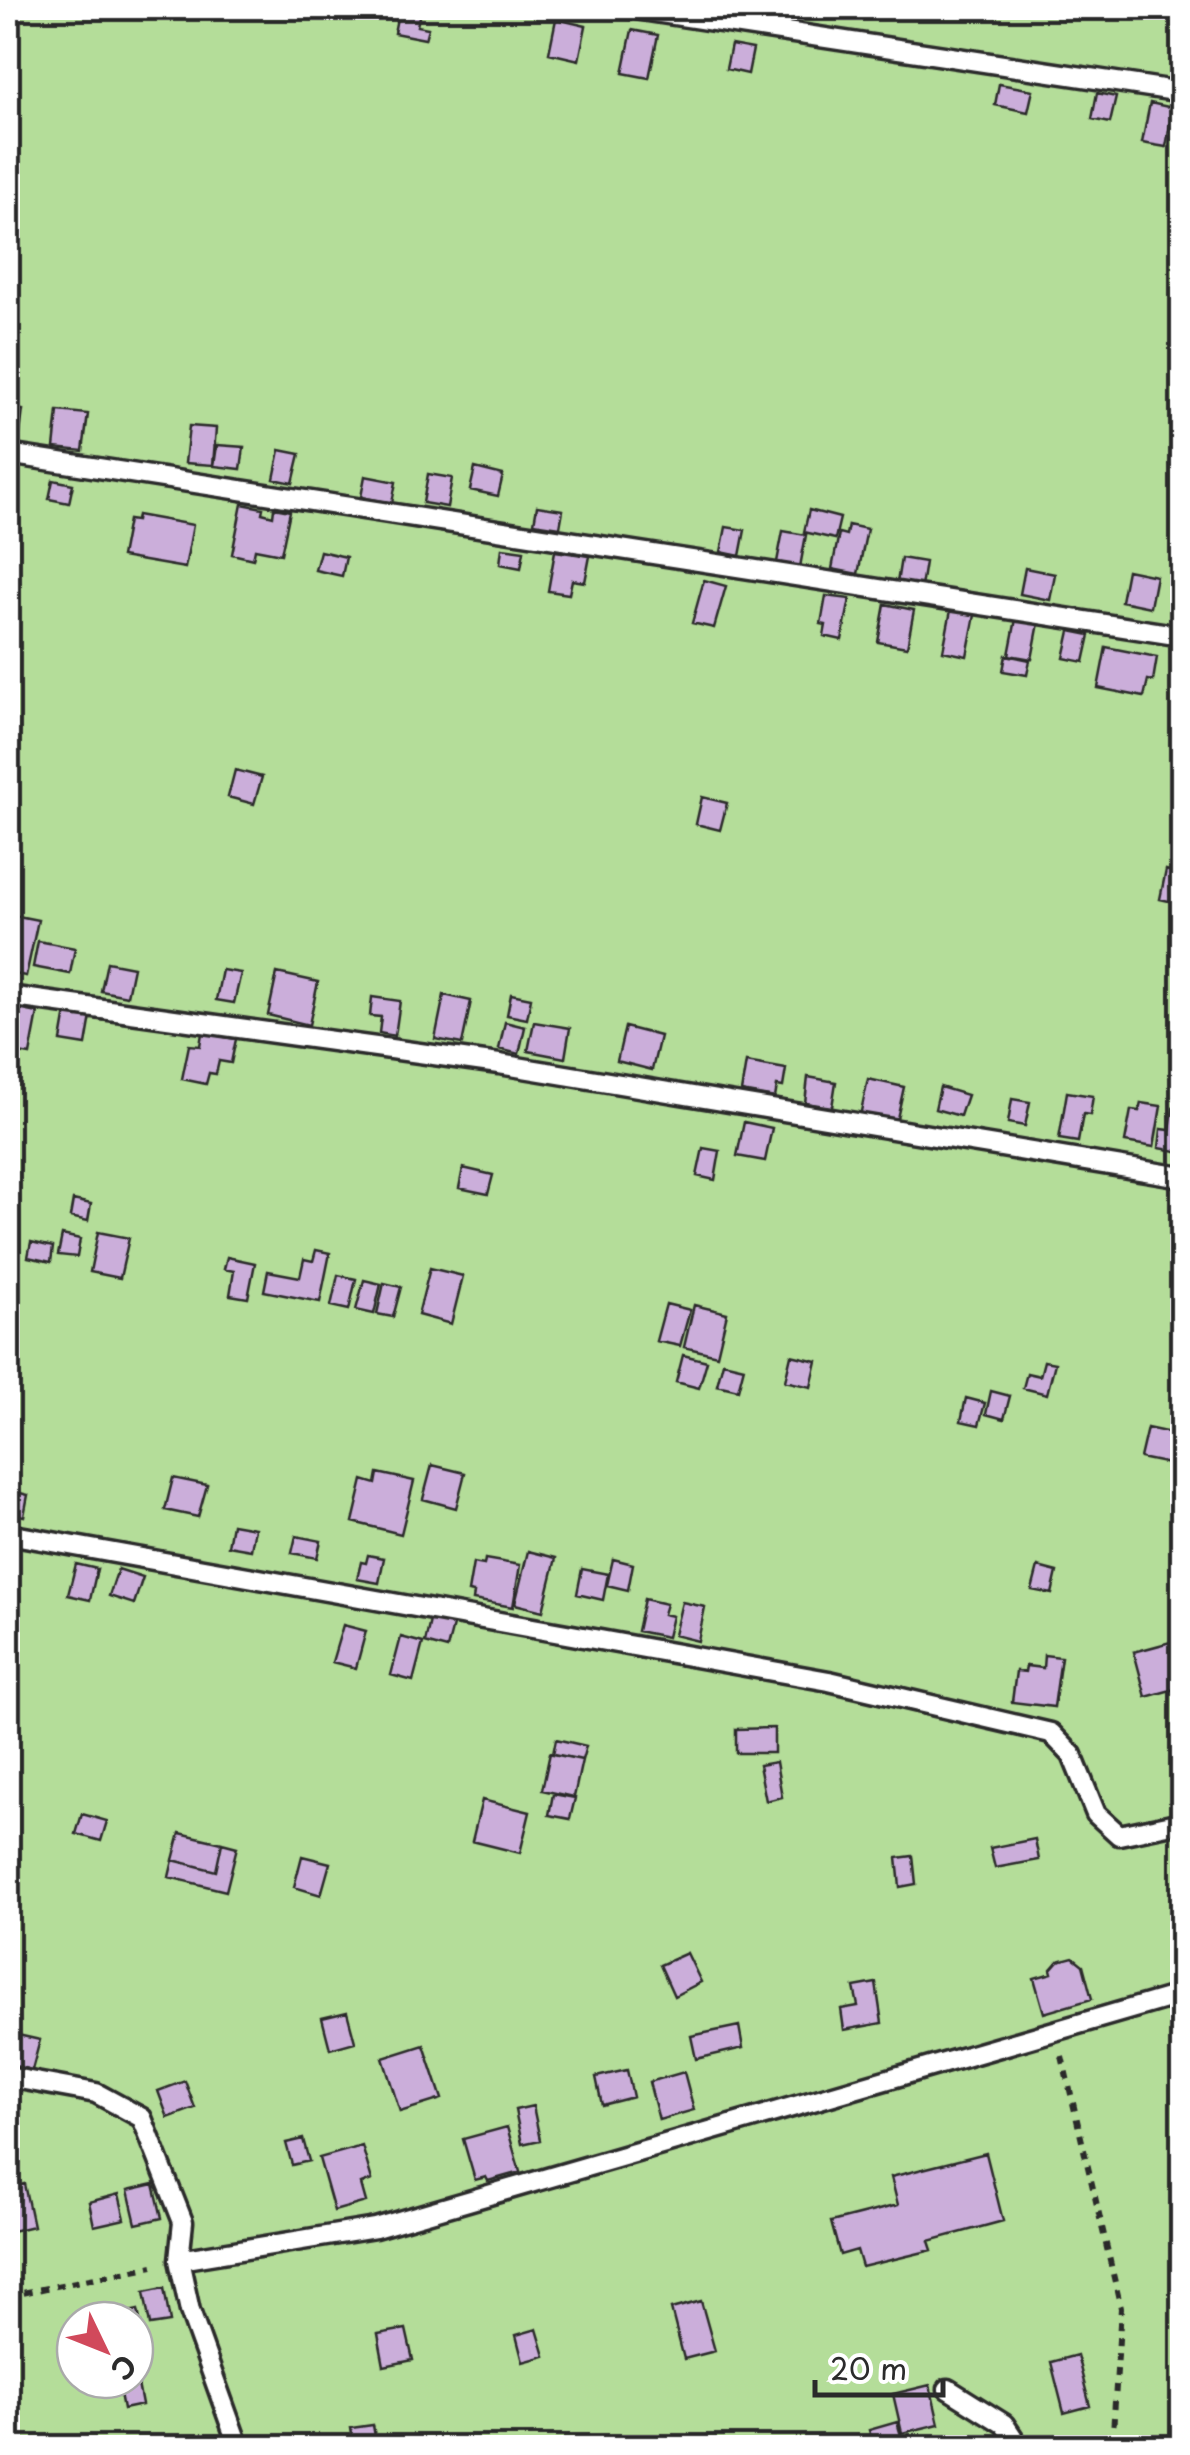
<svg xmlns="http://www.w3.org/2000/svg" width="1190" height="2455" font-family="'Playpen Sans',sans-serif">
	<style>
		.green { fill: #b4dd99; stroke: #708462; stroke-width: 2.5; fill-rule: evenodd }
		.building { fill: #cbaeda; stroke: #2b2b2b; stroke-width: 2.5 }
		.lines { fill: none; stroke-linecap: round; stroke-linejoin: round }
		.service-casing { stroke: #2b2b2b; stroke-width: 25 }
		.path { stroke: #2b2b2b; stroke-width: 6; stroke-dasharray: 8 8; stroke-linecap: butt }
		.service { stroke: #fff; stroke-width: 18 }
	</style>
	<rect width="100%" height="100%" fill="#f5eff8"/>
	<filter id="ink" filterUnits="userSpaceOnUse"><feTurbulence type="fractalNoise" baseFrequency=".01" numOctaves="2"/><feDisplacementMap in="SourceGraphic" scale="20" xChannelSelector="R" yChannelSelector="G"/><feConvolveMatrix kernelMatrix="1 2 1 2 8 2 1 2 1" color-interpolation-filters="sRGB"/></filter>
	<g filter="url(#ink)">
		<path class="green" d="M8 8H1182V2447L8 2448ZM75 2320H135V2380H75Z"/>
		<path class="building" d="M312 8H334L333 14 311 10Z
			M399 8H421L417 26 428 28 425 39 394 33Z
			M556 19 586 26 579 60 549 53Z
			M632 30 658 35 649 78 623 73Z
			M731 45 753 49 748 74 726 69Z
			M999 84 1033 90 1028 112 995 105Z
			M1097 93 1116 97 1110 123 1092 119Z
			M1150 103 1173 108 1166 147 1142 143Z
			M8 408 23 410 19 442 8 440Z
			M58 411 88 414 83 451 54 448Z
			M189 426 216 428 213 465 185 463Z
			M217 445 244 447 241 469 214 466Z
			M280 450 300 454 293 483 274 479Z
			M475 468 503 475 498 496 470 490Z
			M428 474 452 478 447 507 423 503Z
			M365 476 396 482 392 503 361 497Z
			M53 480 73 484 69 503 49 499Z
			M242 504 263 508 262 513 273 516 274 508 290 511 281 554 255 549 253 559 232 554Z
			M537 506 563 510 560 527 534 523Z
			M809 510 840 518 835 539 804 532Z
			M137 515 193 525 185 568 121 557 128 520 136 521Z
			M848 525 867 529 858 574 832 569 839 533 846 535Z
			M726 527 745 530 740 556 721 552Z
			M783 531 806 535 800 567 777 562Z
			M502 548 524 551 521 568 500 564Z
			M320 551 346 557 342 576 315 570Z
			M555 551 590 556 585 582 572 580 569 594 548 591Z
			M901 558 925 562 921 587 897 583Z
			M1025 568 1055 574 1050 600 1020 594Z
			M1127 570 1156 576 1150 607 1121 601Z
			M704 580 726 586 714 628 692 623Z
			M826 596 850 599 842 640 824 636 826 625 821 624Z
			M885 604 914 610 907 647 878 642Z
			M951 610 975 615 967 656 943 651Z
			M1016 619 1039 623 1032 659 1009 655Z
			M1070 631 1090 635 1084 662 1064 658Z
			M1106 647 1157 657 1153 681 1148 680 1144 697 1098 688Z
			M1006 655 1030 660 1027 675 1003 671Z
			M235 770 262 777 254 804 228 797Z
			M702 797 727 803 720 830 696 824Z
			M1166 870 1182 874V904L1160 899Z
			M8 914 38 920 26 976 8 973Z
			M38 941 75 948 70 974 33 967Z
			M107 962 133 967 127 996 101 991Z
			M222 970 241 973 234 1003 216 1000Z
			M277 973 318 982 309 1025 268 1015Z
			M511 994 531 998 527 1019 507 1015Z
			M444 995 471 1001 462 1044 435 1039Z
			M372 997 400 1001 395 1036 379 1033 381 1017 370 1016Z
			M13 1008 38 1013 30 1055 8 1051Z
			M66 1012 91 1016 86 1045 61 1041Z
			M505 1022 525 1027 519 1054 499 1049Z
			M534 1022 570 1028 565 1058 528 1051Z
			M625 1027 660 1036 652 1070 617 1061Z
			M202 1033 236 1039 231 1063 219 1061 216 1074 209 1073 206 1084 182 1079 189 1045 200 1046Z
			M746 1062 786 1069 783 1087 777 1086 775 1098 741 1092Z
			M808 1077 836 1082 832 1107 805 1103Z
			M868 1079 904 1087 896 1123 860 1116Z
			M940 1087 967 1095 960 1116 935 1109Z
			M1067 1092 1093 1096 1090 1115 1083 1114 1078 1142 1059 1139Z
			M1012 1099 1030 1102 1025 1126 1008 1123Z
			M1141 1103 1161 1106 1154 1147 1125 1142 1131 1110 1139 1111Z
			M1173 1108 1182 1110V1152L1159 1148 1161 1129 1170 1130Z
			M744 1122 772 1128 765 1161 737 1156Z
			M703 1148 720 1151 715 1180 697 1176Z
			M463 1168 493 1175 488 1194 459 1188Z
			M73 1200 91 1204 88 1221 70 1217Z
			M98 1232 129 1238 120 1278 90 1272Z
			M62 1235 80 1239 77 1257 58 1255Z
			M31 1242 53 1247 51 1262 28 1257Z
			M316 1250 330 1253 320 1302 264 1291 268 1271 300 1277 304 1259 313 1261Z
			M227 1257 255 1263 248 1298 230 1295 234 1271 224 1269Z
			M430 1268 463 1276 451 1324 418 1315Z
			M338 1275 356 1279 349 1310 331 1306Z
			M364 1280 381 1284 374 1314 356 1310Z
			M384 1283 401 1287 393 1317 377 1314Z
			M666 1304 690 1310 680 1346 656 1341Z
			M694 1305 727 1313 717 1355 684 1347Z
			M683 1355 707 1361 699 1388 676 1382Z
			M791 1355 817 1361 811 1387 785 1381Z
			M1044 1361 1055 1363 1047 1394 1023 1388 1027 1373 1040 1376Z
			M723 1362 744 1367 738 1390 717 1385Z
			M991 1391 1010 1396 1004 1419 986 1414Z
			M966 1398 985 1403 979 1425 961 1421Z
			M1147 1428 1180 1435 1174 1465 1140 1458Z
			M432 1465 465 1473 456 1508 423 1499Z
			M378 1473 414 1481 401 1534 353 1522 363 1480 376 1484Z
			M173 1478 207 1485 198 1517 165 1510Z
			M8 1490 28 1495 24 1516 8 1513Z
			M232 1524 255 1528 251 1550 228 1546Z
			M296 1536 321 1541 317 1558 292 1553Z
			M528 1551 556 1558 543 1611 515 1604Z
			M368 1555 384 1558 379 1583 357 1579 361 1562 366 1563Z
			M485 1559 520 1565 513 1607 473 1600 474 1593 468 1592 473 1563 484 1565Z
			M613 1559 633 1564 628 1590 607 1585Z
			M76 1564 97 1569 90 1600 68 1595Z
			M1038 1567 1057 1572 1052 1594 1032 1590Z
			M118 1569 143 1577 134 1604 109 1596Z
			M582 1569 608 1574 603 1600 577 1594Z
			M644 1599 666 1604 663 1614 672 1616 667 1637 637 1631Z
			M682 1602 705 1607 698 1641 674 1635Z
			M431 1616 454 1622 447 1649 425 1643Z
			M343 1625 366 1631 356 1668 332 1662Z
			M401 1637 423 1643 413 1681 391 1675Z
			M1182 1639V1687L1146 1697 1134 1652Z
			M1044 1655 1061 1657 1054 1707 1012 1702 1016 1671 1025 1672 1026 1666 1043 1668Z
			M774 1728V1753H736V1729Z
			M556 1739 586 1746 582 1760 553 1754Z
			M550 1753 582 1760 574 1797 542 1790Z
			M776 1762 782 1797 766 1801 759 1765Z
			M553 1794 575 1798 570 1819 549 1815Z
			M482 1800 530 1812 520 1853 472 1841Z
			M82 1814 107 1821 101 1841 76 1834Z
			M180 1833 222 1843 216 1871 173 1860Z
			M1035 1839 1039 1860 995 1868 990 1848Z
			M222 1843 237 1847 226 1891 169 1877 173 1860 216 1871Z
			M302 1856 330 1863 321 1895 294 1887Z
			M913 1856 916 1884 900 1887 897 1858Z
			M687 1953 701 1982 674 1996 660 1965Z
			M1073 1957 1083 1965 1092 1999 1044 2013 1034 1978 1052 1973 1051 1969 1058 1961Z
			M876 1983 882 2023 844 2030 841 2009 858 2006 854 1987Z
			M347 2012 355 2042 330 2049 322 2018Z
			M739 2026 743 2048 696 2059 691 2036Z
			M18 2035 40 2040 32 2070 11 2065Z
			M424 2045 442 2099 400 2112 383 2058Z
			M627 2070 633 2097 602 2105 596 2077Z
			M684 2072 694 2110 659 2120 649 2082Z
			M185 2081 195 2108 168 2118 158 2091Z
			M533 2106 540 2140 522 2144 515 2110Z
			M507 2127 520 2172 488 2181 486 2177 475 2180 463 2139Z
			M303 2139 309 2161 292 2165 286 2143Z
			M362 2146 372 2180 361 2184 366 2202 334 2211 319 2158Z
			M986 2153 1003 2221 929 2241 932 2250 862 2267 857 2250 840 2255 831 2222 898 2205 891 2177Z
			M24 2184 33 2226 8 2232V2188Z
			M154 2184 162 2218 136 2224 128 2190Z
			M119 2194 125 2219 94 2226 89 2202Z
			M164 2288 170 2322 150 2325 144 2292Z
			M701 2301 715 2351 684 2359 671 2309Z
			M138 2310 141 2325 135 2326V2320H121L120 2314Z
			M406 2329 413 2360 384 2366 378 2334Z
			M537 2329 545 2356 523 2362 516 2335Z
			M1077 2355 1090 2406 1064 2413 1051 2362Z
			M137 2379 142 2405 123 2409 118 2383Z
			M930 2385 939 2424 902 2433 893 2394Z
			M897 2422 904 2446 874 2448 869 2430Z
			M373 2425 377 2448H354L351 2428Z"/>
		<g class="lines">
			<g class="service-casing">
				<path id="service" d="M628 8 1182 92
					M8 454 1182 636
					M8 996 499 1064 1182 1177
					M8 1534 829 1681 1051 1733 1072 1755 1096 1814 1119 1835 1182 1822
					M8 2077 96 2093 142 2118 183 2222 179 2260 190 2311 239 2448
					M179 2260 375 2228 1182 1994
					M948 2389 1004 2424 1020 2448"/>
			</g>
			<path class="path" d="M1062 2056 1121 2308 1112 2448
				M8 2296 153 2266"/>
			<use href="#service" class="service"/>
		</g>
	</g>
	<rect width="1190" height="2455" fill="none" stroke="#fff" stroke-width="40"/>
	<rect x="20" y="20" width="1150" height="2415" fill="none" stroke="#2b2b2b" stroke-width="4" filter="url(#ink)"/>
	<g transform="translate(105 2350) rotate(133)"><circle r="48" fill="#ffffff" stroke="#aaaaaa" stroke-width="2.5"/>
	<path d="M0-8L18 38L0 25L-18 38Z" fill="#d1495b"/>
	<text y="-15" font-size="28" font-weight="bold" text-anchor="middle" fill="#2b2b2b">С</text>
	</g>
	<path d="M815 2380v15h128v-15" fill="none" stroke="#2b2b2b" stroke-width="5"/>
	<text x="830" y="2380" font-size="30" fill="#2b2b2b" stroke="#ffffff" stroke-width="8" paint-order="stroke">20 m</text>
</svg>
